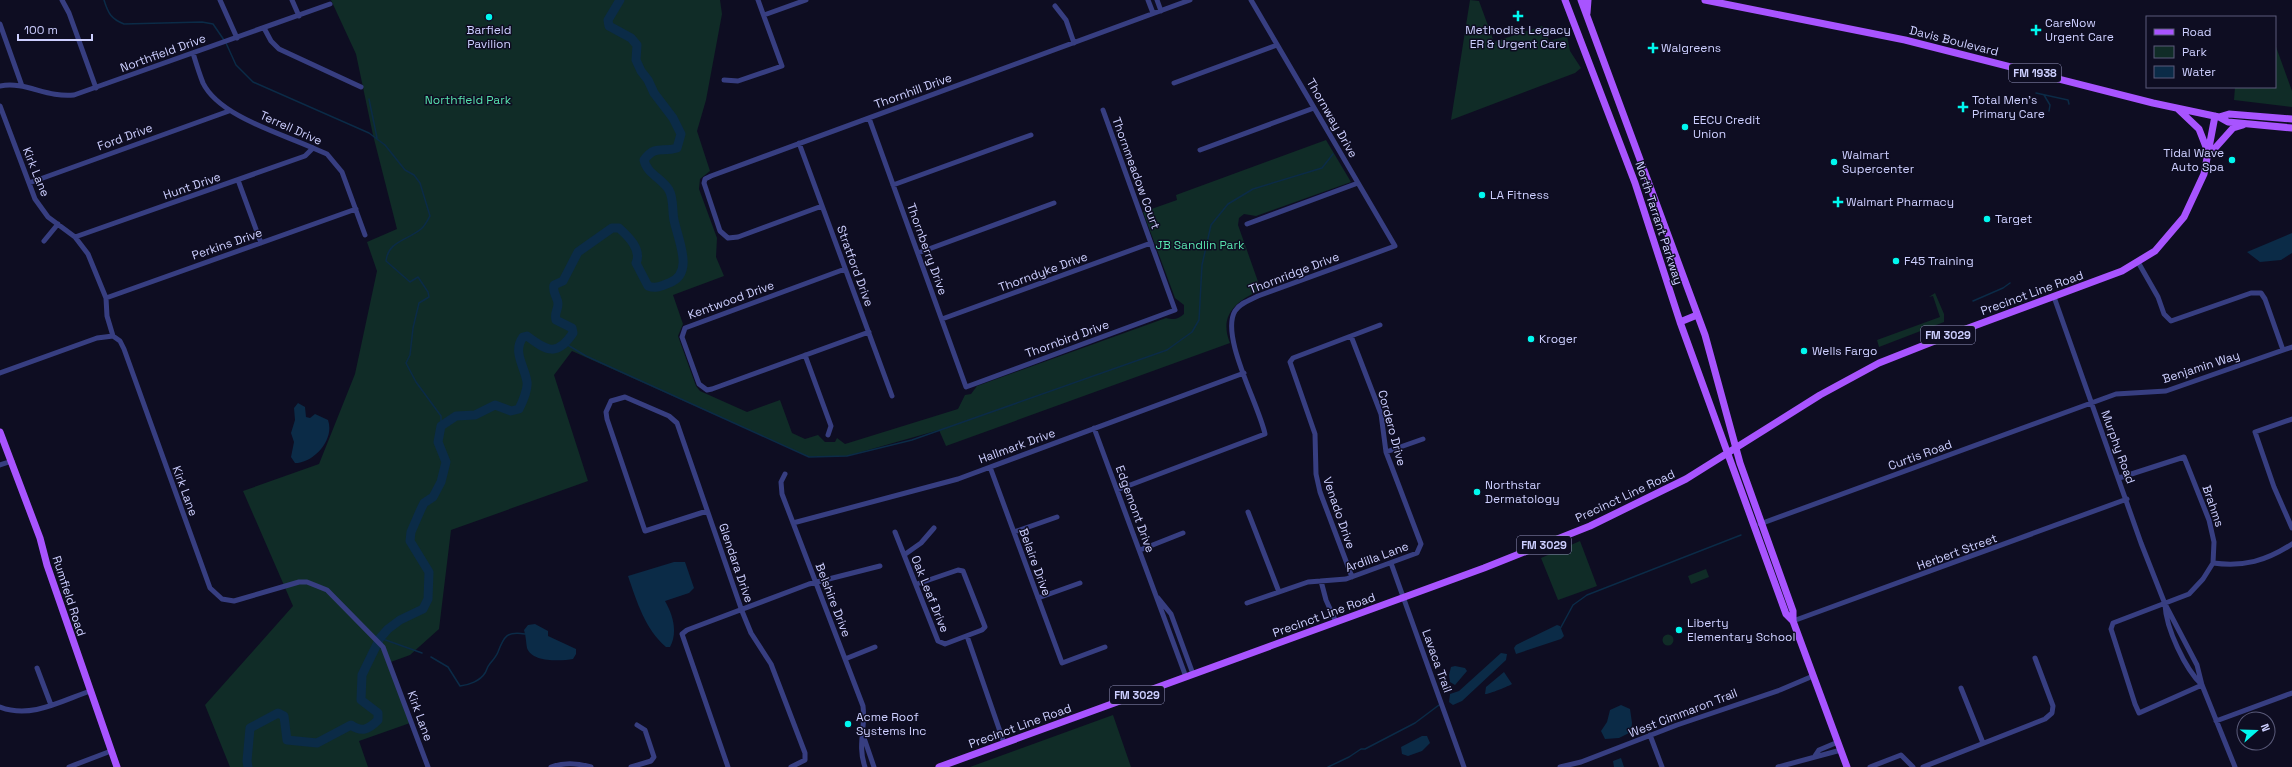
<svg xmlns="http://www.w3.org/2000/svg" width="2292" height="767" font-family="'Space Grotesk',sans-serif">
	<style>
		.green { fill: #102c27 }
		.water { fill: #0b2b47 }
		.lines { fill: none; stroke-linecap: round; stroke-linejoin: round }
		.stream { stroke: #0b2b47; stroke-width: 1.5 }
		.river { stroke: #0b2b47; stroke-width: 9 }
		.minor { stroke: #373e81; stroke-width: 5 }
		.major { stroke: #a854ff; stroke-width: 7 }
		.poi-dot { fill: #00f8ef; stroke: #0e0d22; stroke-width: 1.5 }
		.labels { text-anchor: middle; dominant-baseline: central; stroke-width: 3; stroke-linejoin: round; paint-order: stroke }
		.shield { fill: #0e0d22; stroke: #9495bd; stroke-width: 1 }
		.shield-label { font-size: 11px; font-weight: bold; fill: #cdcfff }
		.poi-label { font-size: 12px; fill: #cdcfff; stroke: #0e0d22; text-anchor: start }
		.street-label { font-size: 12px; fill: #cdcfff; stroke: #0e0d22 }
		.park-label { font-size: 12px; fill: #57e1ac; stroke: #0e0d22 }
	</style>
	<rect width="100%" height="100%" fill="#0e0d22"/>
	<path class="green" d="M331 0H720L722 14 706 100 697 131 710 171 700 179 699 189 717 238 716 257 724 276 673 295 683 324 678 336 696 386 700 391 747 412 780 400 792 433 805 439 818 435 825 442H835L837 438 845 444 958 409 965 395 971 394 977 386 1166 318C1175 320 1178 319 1184 314V305L1175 298 1143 212 1177 200 1176 195 1326 140 1351 182 1256 216 1244 214 1239 218 1238 225 1261 290C1238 300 1218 314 1230 343L946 446 939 430 847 456 809 457 572 351 554 375 588 481 451 530 439 629 410 655 388 663 410 723 359 741 368 767H230L205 705 293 606 243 491 319 464 355 374 377 271 367 242 397 229 373 135 356 54Z
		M1470 0 1479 1 1494 42 1542 26 1549 41 1567 36 1570 51 1581 68 1575 73 1451 120Z
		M2275 44 2292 91V107L2234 100 2235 87H2275Z
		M1935 293 1944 314V322L1879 347 1877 340 1940 317 1933 296 1929 297Z
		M1580 541 1597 586 1558 600 1541 558Z
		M1706 569 1709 577 1691 584 1688 576Z
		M1662.5 640a5.5 5.5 0 1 1 11 0a5.5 5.5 0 1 1-11 0Z
		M1113 715 1131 767H970Z"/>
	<path class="water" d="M2292 233V253L2281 260 2260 262 2247 252Z
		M298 403 305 407 306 417 310 418 315 414 328 420C335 439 314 463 295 463L291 457 294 442 291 433 295 420 294 408Z
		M674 562H685L694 588 689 593 665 601C673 615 678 632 670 647H666C645 629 637 602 628 576Z
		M535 624 548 631V636L576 649V654L573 659C562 661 532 663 527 648 526 643 526 636 524 630L528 625Z
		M1557 625 1560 626 1564 636 1561 639 1516 654 1514 648 1516 645Z
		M1501 653 1507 654 1506 660 1462 701 1453 705 1449 702 1450 694 1459 691Z
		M1455 666 1465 668 1467 671 1455 685 1450 682 1449 675 1451 667Z
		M1504 672 1512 684C1509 686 1487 695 1485 694L1486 687Z
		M1621 705 1630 709 1632 723 1631 732 1619 738 1605 739 1601 731 1607 722 1610 710Z
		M1422 736H1427L1430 743 1422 751 1408 756 1402 754 1401 747Z
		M1621 758 1624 767H1614L1613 761Z"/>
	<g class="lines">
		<path class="stream" d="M104 0C108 13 111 19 124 24L202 22 213 24 224 40
			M226 43 236 65 253 82 369 133 385 145 405 170 414 175 420 183 430 216C427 221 425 226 421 229 408 240 388 241 386 261L410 282 418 277 428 292 429 297 419 303 413 328 410 355 406 363 416 382 441 416V426
			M2036 93 2068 100 2069 104
			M2044 95 2050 105 2049 111
			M369 99 377 138
			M1973 301 2003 288 2010 283
			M566 344 586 356 809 457 847 456 912 440 1167 350 1192 332 1199 320 1202 265 1211 225 1228 204 1253 189 1322 168 1333 154
			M1560 629 1573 605 1587 595 1741 535
			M380 638 422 653
			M431 657 448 667 460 686C469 685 480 681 485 673 487 670 487 667 489 665 492 661 496 657 498 652 504 636 507 631 525 634
			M1328 767 1349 757 1361 749H1365L1415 723 1439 705"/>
		<path class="river" d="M248 767 247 761 250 728 278 713 284 716 287 740 317 743 351 725C362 733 369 729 378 720V713L361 700 362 675 380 638 388 629 400 620 423 609 428 599 429 572 410 541 411 532 421 509 424 503 433 497 441 482 446 462 438 442 441 426 456 416 475 415 495 405 511 411 519 409C522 403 528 389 527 382 525 367 512 352 523 337L527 336C547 351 557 357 573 333L572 328 556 320C554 313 558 310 558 304 558 297 552 293 554 285L563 281 578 252 612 228H619C629 237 642 250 636 263L648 286C656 289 661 286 669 283 695 274 678 240 674 220 672 211 674 199 669 190 662 178 647 174 644 160 656 144 662 153 677 148L681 134 673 118 654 93 648 80 641 71 636 60 637 45 631 38 609 26 608 20 620 0"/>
		<path class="minor" d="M62 0 69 13 96 88
			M220 0 237 38
			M292 0 299 16
			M1148 0 1153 13
			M1157 0 1161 11
			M1055 6 1066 20 1074 43
			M764 15 806 0
			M0 24 22 86
			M264 28 271 41 279 49 361 87
			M193 53C196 63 199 73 203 83 219 116 280 133 313 148L327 154 342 172 365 235
			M724 80 738 81 782 66 758 0
			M1174 83 1277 45
			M0 86C26 81 46 98 74 95L330 4
			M0 106 35 199 48 217 75 237 88 254 106 298 107 316 113 336 120 341 124 349 210 588 222 599 234 601 299 582H307L327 590 383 647 428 767
			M869 118 966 387 1175 310 1103 110
			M799 143 892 396
			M1200 150 1314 108
			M238 180 261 243
			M29 183 229 111
			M893 185 1031 135
			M822 206 738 237 728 238 720 231 704 183 705 179 711 176 1190 0
			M1247 224 1358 183
			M75 237 305 156 313 148
			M44 241 58 224
			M918 253 1054 203
			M2138 262 2158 297 2164 314 2171 321 2251 293H2261L2265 299 2283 350
			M845 269 685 328 682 337 699 384 707 390 712 389 869 332
			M2054 297 2141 543 2165 604 2197 665 2202 685 2235 767
			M106 298 356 209
			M942 319 1151 243
			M805 355 831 426 828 435
			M0 373 97 338 113 336
			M2292 419 2255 432 2274 487 2292 528
			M1094 428 1186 677
			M1386 452 1423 439
			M0 465 12 461
			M990 467 1062 663 1105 647
			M785 474 781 482 782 494 863 706C866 729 857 744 865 767
			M2119 478 2184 457 2209 520 2214 542 2213 563 2203 579 2189 594 2113 623 2111 629 2135 704 2139 713 2202 685
			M1117 490 1265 434C1259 405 1220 336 1235 311 1240 303 1250 300 1258 296L1395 246 1251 0
			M707 511 645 531 607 419 606 412 611 401 625 397 669 416 677 423 742 611 751 633 771 664 805 753V760L791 767
			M1248 512 1279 592
			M793 523 958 479 1244 373
			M1760 524 2116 394 2166 391 2292 347
			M895 532 938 641 945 644 982 630 985 627 963 571 958 570 917 584
			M1014 532 1057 517
			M1140 550 1183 533
			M904 555 921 543 934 528
			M1391 563 1464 767
			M2213 563C2244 567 2266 561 2292 544
			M1352 577 1320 492 1316 474 1315 434 1290 362 1293 358 1380 325
			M1321 581 1326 600 1336 622
			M1038 598 1080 583
			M1158 598 1171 614 1193 674
			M1247 603 1308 582 1346 579 1417 553 1421 544 1391 465 1386 452 1381 414 1351 336
			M2165 605C2166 628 2185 669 2202 685
			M1793 621 2127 499
			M967 636 1004 743
			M845 659 875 647
			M37 668 51 705
			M1961 688 1983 743
			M0 707C31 719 61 701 90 691
			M2216 721 2292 693
			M863 735 874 767
			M1650 735 1662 767
			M1815 756 1819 750 1838 742
			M69 767 111 751
			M551 767C565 762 577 763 591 767
			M631 767 651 761 654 757 645 730 637 725
			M728 767 682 634 687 630 809 584 880 566
			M1560 767 1581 762 1677 725 1780 690 1813 676
			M1778 767 1841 750
			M1870 767 1901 755 1913 767
			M1923 767 2045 719 2052 713 2053 706 2035 658"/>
		<path class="major" d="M1565 0 1635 183 1680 322 1786 614 1793 621
			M1581 0 1705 335 1740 463 1793 611V621L1847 767
			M1705 0 1905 40 2153 103 2219 117 2228 122 2292 128
			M1587 13 1588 0
			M2178 109 2199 129 2208 152
			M2219 117 2229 114 2292 119
			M2208 156 2233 128 2243 125
			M1680 322 1697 315
			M0 432 40 538 47 565 117 767
			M939 767 1484 568 1590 526 1686 479 1820 395 1879 363 1955 333 2122 271 2155 251 2184 217 2204 174 2215 116"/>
	</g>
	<g class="poi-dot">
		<path d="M1516 10h4v4h4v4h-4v4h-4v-4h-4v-4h4z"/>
		<circle cx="489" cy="17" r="4"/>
		<path d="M2034 24h4v4h4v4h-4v4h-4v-4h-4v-4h4z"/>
		<path d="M1651 42h4v4h4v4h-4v4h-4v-4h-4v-4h4z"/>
		<path d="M1961 101h4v4h4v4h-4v4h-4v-4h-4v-4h4z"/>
		<circle cx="1685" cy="127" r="4"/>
		<circle cx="2232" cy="160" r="4"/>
		<circle cx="1834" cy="162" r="4"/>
		<circle cx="1482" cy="195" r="4"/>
		<path d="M1836 196h4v4h4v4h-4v4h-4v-4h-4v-4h4z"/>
		<circle cx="1987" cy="219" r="4"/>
		<circle cx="1896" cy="261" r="4"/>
		<circle cx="1531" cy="339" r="4"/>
		<circle cx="1804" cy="351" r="4"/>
		<circle cx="1477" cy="492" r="4"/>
		<circle cx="1679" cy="630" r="4"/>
		<circle cx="848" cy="724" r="4"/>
	</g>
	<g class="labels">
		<g class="shield">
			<rect x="2009" y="64" width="52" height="18" rx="3"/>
			<rect x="1921" y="326" width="54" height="18" rx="3"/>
			<rect x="1517" y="536" width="54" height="18" rx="3"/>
			<rect x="1110" y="686" width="54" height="18" rx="3"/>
		</g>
		<g class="shield-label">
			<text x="2035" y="73">FM 1938</text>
			<text x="1948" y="335">FM 3029</text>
			<text x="1544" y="545">FM 3029</text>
			<text x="1137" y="695">FM 3029</text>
		</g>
		<g class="poi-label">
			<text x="2045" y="23">CareNow<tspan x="2045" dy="14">Urgent Care</tspan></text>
			<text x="489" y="30" text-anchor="middle">Barfield<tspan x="489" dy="14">Pavilion</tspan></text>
			<text x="1518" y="30" text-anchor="middle">Methodist Legacy<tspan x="1518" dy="14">ER &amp; Urgent Care</tspan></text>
			<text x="1661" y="48">Walgreens</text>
			<text x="1972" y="100">Total Men's<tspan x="1972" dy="14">Primary Care</tspan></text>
			<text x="1693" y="120">EECU Credit<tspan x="1693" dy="14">Union</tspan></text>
			<text x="2224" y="153" text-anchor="end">Tidal Wave<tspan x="2224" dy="14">Auto Spa</tspan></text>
			<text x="1842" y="155">Walmart<tspan x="1842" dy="14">Supercenter</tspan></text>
			<text x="1490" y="195">LA Fitness</text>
			<text x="1846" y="202">Walmart Pharmacy</text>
			<text x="1995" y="219">Target</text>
			<text x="1904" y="261">F45 Training</text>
			<text x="1539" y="339">Kroger</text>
			<text x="1812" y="351">Wells Fargo</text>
			<text x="1485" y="485">Northstar<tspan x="1485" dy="14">Dermatology</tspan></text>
			<text x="1687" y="623">Liberty<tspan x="1687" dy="14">Elementary School</tspan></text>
			<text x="856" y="717">Acme Roof<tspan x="856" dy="14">Systems Inc</tspan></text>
		</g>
		<g class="street-label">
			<text transform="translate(1954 41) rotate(14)">Davis Boulevard</text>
			<text transform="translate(163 53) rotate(-20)">Northfield Drive</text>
			<text transform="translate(913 91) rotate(-20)">Thornhill Drive</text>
			<text transform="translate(1332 118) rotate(60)">Thornway Drive</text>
			<text transform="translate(291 128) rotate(24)">Terrell Drive</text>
			<text transform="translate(125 137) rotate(-20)">Ford Drive</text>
			<text transform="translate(36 172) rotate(68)">Kirk Lane</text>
			<text transform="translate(1136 173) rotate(70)">Thornmeadow Court</text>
			<text transform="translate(192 186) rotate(-19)">Hunt Drive</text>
			<text transform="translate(1659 223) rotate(72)">North Tarrant Parkway</text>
			<text transform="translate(227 244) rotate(-19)">Perkins Drive</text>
			<text transform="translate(927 249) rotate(70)">Thornberry Drive</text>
			<text transform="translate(855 266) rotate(70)">Stratford Drive</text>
			<text transform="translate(1043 272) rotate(-20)">Thorndyke Drive</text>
			<text transform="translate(1294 273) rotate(-21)">Thornridge Drive</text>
			<text transform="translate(2032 293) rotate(-20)">Precinct Line Road</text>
			<text transform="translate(731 300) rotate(-20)">Kentwood Drive</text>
			<text transform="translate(1067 339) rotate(-20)">Thornbird Drive</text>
			<text transform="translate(2201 367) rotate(-18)">Benjamin Way</text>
			<text transform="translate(1392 428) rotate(75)">Cordero Drive</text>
			<text transform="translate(1017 446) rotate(-20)">Hallmark Drive</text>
			<text transform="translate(2118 447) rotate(70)">Murphy Road</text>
			<text transform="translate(1920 455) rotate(-20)">Curtis Road</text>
			<text transform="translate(185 491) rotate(70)">Kirk Lane</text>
			<text transform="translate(1625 496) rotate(-25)">Precinct Line Road</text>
			<text transform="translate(2213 506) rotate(71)">Brahms</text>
			<text transform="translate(1135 509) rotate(70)">Edgemont Drive</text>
			<text transform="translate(1339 513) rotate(71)">Venado Drive</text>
			<text transform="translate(1957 552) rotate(-20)">Herbert Street</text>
			<text transform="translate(1377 557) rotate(-20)">Ardilla Lane</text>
			<text transform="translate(1035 562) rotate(70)">Belaire Drive</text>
			<text transform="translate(736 563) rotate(71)">Glendara Drive</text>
			<text transform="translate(930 594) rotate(68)">Oak Leaf Drive</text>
			<text transform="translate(69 596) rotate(72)">Rumfield Road</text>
			<text transform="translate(833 600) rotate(69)">Belshire Drive</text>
			<text transform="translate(1324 615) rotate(-20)">Precinct Line Road</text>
			<text transform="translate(1437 661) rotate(70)">Lavaca Trail</text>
			<text transform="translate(1683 713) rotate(-21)">West Cimmaron Trail</text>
			<text transform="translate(420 716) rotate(70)">Kirk Lane</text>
			<text transform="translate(1020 726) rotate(-20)">Precinct Line Road</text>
		</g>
		<g class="park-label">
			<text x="468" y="100">Northfield Park</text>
			<text x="1200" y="245">JB Sandlin Park</text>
		</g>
	</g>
	<rect x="2146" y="16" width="130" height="72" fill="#0e0d22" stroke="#5a5b7a"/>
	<rect x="2154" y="29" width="20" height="6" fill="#a854ff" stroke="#5a5b7a"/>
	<text x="2182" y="36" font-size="12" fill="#cdcfff">Road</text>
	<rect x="2154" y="46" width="20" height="12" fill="#102c27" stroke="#5a5b7a"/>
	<text x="2182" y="56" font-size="12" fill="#cdcfff">Park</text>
	<rect x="2154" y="66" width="20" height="12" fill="#0b2b47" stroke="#5a5b7a"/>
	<text x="2182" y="76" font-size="12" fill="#cdcfff">Water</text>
	<g transform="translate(2256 731) rotate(70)"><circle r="19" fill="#0e0d22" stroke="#5a5b7a"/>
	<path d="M0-3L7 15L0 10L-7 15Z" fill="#00f8ef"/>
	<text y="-6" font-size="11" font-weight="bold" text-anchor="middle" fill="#cdcfff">N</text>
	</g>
	<path d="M18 34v6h74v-6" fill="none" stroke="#cdcfff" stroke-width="2"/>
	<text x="24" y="34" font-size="12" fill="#cdcfff" stroke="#0e0d22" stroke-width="3" paint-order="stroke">100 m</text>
</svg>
